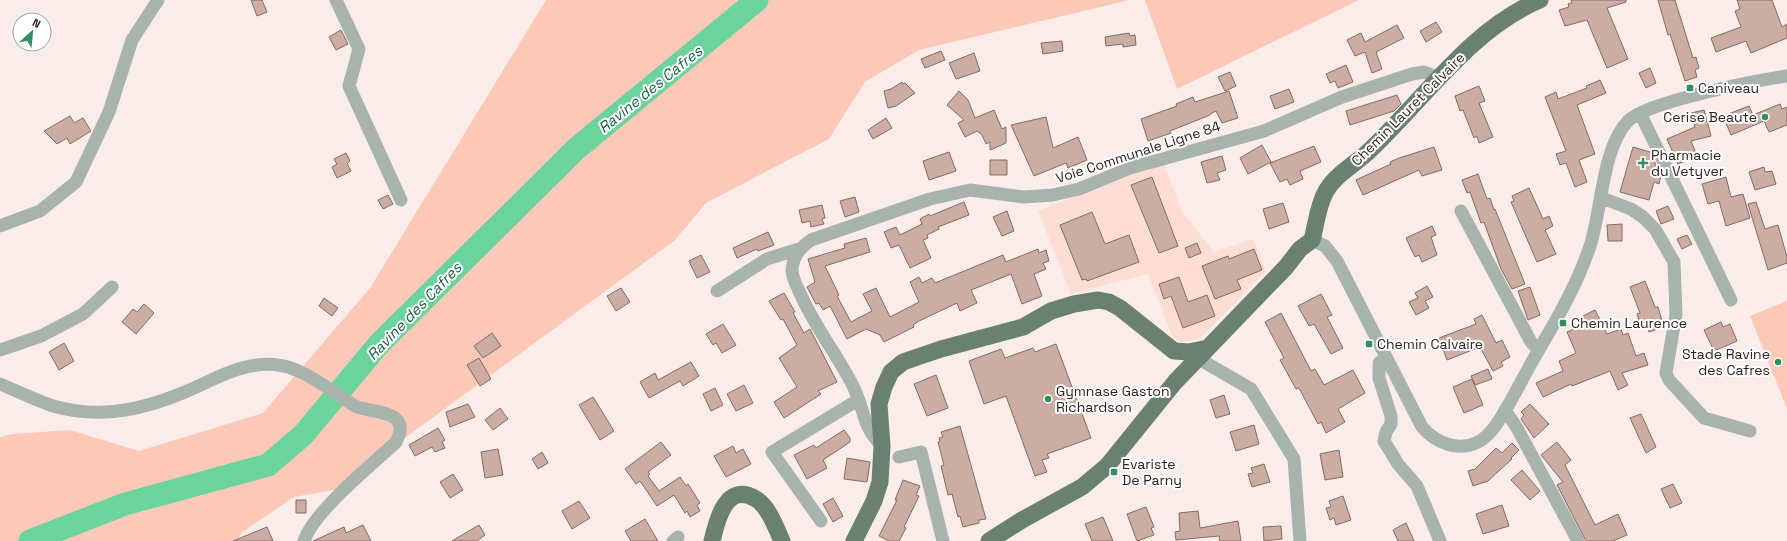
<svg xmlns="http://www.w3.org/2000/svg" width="1787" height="541" font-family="'Space Grotesk',sans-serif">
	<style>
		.built { fill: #feded4 }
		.green { fill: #fcc8b8 }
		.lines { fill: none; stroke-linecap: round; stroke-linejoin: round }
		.river { stroke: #6bd49c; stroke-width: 23 }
		.building { fill: #cbada3; stroke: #866a62 }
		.minor { stroke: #a7b3ac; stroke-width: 13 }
		.major { stroke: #6a8073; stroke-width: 17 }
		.poi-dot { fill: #348c61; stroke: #fff; stroke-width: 1.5 }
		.labels { text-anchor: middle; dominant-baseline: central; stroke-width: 4; stroke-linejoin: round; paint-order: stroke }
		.poi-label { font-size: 14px; fill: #2d211e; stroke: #fff; text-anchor: start }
		.street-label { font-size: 14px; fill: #2d211e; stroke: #fff }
		.water-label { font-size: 15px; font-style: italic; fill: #12613e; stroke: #fff }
	</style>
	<rect width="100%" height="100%" fill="#faede9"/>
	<path class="built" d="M1163 162 1182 211 1214 252 1253 239 1266 271 1202 337 1194 340 1180 342 1173 338 1148 274 1071 294 1038 211Z"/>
	<path class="green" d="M546 0H1130L919 50 865 82 829 139 706 203 674 241 334 490 294 497 241 533 238 541H0V437L13 434 70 430 139 451 263 413 370 288Z
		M1145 0H1359L1177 89Z
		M1787 301V409L1750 316Z"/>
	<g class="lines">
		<path class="river" d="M30 541 125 504 268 465 303 435 379 344 576 149 757 0"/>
	</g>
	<path class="building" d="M251 0H262L267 12 257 16Z
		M1571 0H1626V2L1607 8 1628 59 1607 68 1587 20 1565 26 1559 10 1569 7 1568 4 1572 3Z
		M1658 0H1675L1693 58 1696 57 1699 68 1695 70 1697 77 1685 81 1670 34 1668 35Z
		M1737 0H1772L1782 27 1787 24V38L1751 53 1746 41 1716 52 1711 38 1741 27 1735 11 1740 9Z
		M1436 22 1442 32 1426 42 1420 31Z
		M1397 25 1404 38 1376 52 1382 69 1372 73 1365 52 1355 56 1347 40 1361 33 1365 42Z
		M341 30 348 44 336 50 329 37Z
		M1129 33 1130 36 1135 35 1136 45 1123 47V44L1106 46 1105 37Z
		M1062 41 1063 51 1043 54 1041 43Z
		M941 51 945 60 925 68 921 59Z
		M974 53 980 71 956 79 949 63Z
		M1346 65 1353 82 1338 88 1335 81 1330 83 1326 74Z
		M1650 68 1656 83 1646 88 1639 73Z
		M1230 72 1236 86 1225 91 1218 77Z
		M1600 80 1606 93 1577 105 1595 154 1579 160 1587 182 1575 187 1566 163 1560 165 1556 154 1566 151 1545 97 1556 92 1558 99 1587 88 1586 86Z
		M902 82 903 84 905 83 915 93 896 106 888 108 884 91 891 89Z
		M1479 86 1485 101 1479 103 1493 137 1479 143 1477 136 1474 138 1463 110 1460 111 1455 96Z
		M1289 89 1294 102 1275 109 1270 96Z
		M959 91 968 100 975 118 994 110 1002 129 1006 127V143L990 150V142L986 144 982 135 977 131 965 137 958 123 964 120 947 105Z
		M1229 91 1238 118 1222 123 1216 111 1210 114V115L1170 131 1171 133 1148 141 1141 119 1177 106 1176 104 1193 97 1195 102Z
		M1397 95 1401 104 1394 111 1350 125 1346 111Z
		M1780 104 1782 109 1787 107V125L1769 132 1764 121 1731 135 1723 116 1749 106 1753 115Z
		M1704 110 1711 136 1691 141 1697 156 1678 164 1667 139 1695 127 1691 113Z
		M70 116 74 123 83 118 91 131 70 144 67 138 57 144 44 131Z
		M1046 117 1053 148 1078 137 1087 160 1068 168 1066 163 1034 176 1011 125Z
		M886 118 892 128 873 139 868 130Z
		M1262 145 1271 162 1248 174 1240 158Z
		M1314 146 1321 162 1300 171 1303 179 1290 185 1287 179 1280 182 1270 163Z
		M1434 147 1442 170 1422 176 1419 170 1363 195 1356 180 1391 164 1390 162 1399 158Z
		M1633 147 1650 152 1656 165 1655 172 1661 175 1659 184 1654 182 1649 200 1620 192Z
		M949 152 956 171 929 180 923 161Z
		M346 153 350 161 347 164 351 171 337 178 332 167 337 164 334 159Z
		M1222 156 1226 170 1217 173 1220 180 1207 183 1201 162Z
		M990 160H1007V175H990Z
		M1764 167 1765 172 1772 171 1776 184 1755 190 1749 172Z
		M1478 174 1487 199 1490 198 1494 210 1495 209 1525 284 1512 289 1501 269 1484 222 1481 223 1470 192 1467 193 1462 180Z
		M1152 177 1178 246 1159 253 1131 185Z
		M1726 177 1731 197 1743 194 1750 218 1726 226 1719 201 1708 204 1702 184Z
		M1529 188 1543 219 1549 216 1553 226 1545 230 1556 254 1537 262 1511 202 1514 201 1512 196Z
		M388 195 393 204 383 209 378 200Z
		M855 197 859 212 845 217 840 201Z
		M964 202 969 215 938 227 939 229 927 235 928 238 923 240 931 258 910 268 899 245 891 248 884 232 896 227 900 235 922 224 920 219 929 214 930 216Z
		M1756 202 1765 229 1778 225 1787 257V263L1768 270 1748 204Z
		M1283 203 1289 222 1269 229 1263 209Z
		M822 205 825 218 822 219 824 224 811 227 810 221 802 223 799 210Z
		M1668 206 1674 219 1661 224 1656 211Z
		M1007 211 1014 231 1002 236 993 217Z
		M1092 212 1105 244 1129 235 1139 262 1087 281 1086 279 1082 280 1060 225Z
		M1622 224V241H1608L1607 225Z
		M1432 226 1436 235 1431 237 1437 255 1422 262 1419 255 1415 257 1406 238Z
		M768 232 774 245 758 251 757 249 737 258 733 248Z
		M1687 235 1692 244 1682 249 1677 239Z
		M866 238 870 252 825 266 839 295 837 296 851 322 872 311 863 294 876 288 890 317 919 302 910 282 919 277 922 283 932 278 935 283 1003 255 1006 262 1038 249 1039 253 1046 250 1049 261 1043 263 1046 269 1034 274 1042 296 1022 304 1011 274 971 290 977 303 960 311 957 303 919 321 913 325 914 327 884 342 880 335 866 329 847 339 830 306 823 310 819 303 816 304 807 287 815 282 808 259 845 248 844 244Z
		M1197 243 1201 253 1189 258 1185 248Z
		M1254 249 1262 270 1237 280 1241 289 1215 299 1202 266 1228 256 1229 259Z
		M701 255 710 272 697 278 689 261Z
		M1179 277 1188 302 1207 295 1215 316 1183 328 1171 296 1164 299 1159 284Z
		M1645 281 1655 307H1658L1664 327 1649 332 1648 327 1642 329 1637 314 1640 313 1630 287Z
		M1427 286 1433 297 1425 301 1429 308 1416 315 1409 302 1418 298 1415 293Z
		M1530 287 1540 315 1528 320 1518 291Z
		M621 288 630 302 616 311 607 296Z
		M784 293 795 312 793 313 804 333 810 329 837 382 818 391 821 394 784 418 774 402 797 387 779 358 797 345 783 319 781 320 769 301Z
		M1321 294 1332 315 1327 317 1343 348 1331 354 1314 324 1309 326 1298 306Z
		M324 298 338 308 332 316 319 306Z
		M144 304 154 313 136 334 122 322 133 309 137 312Z
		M1595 310 1607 334 1621 329 1623 335 1628 333 1636 356 1644 353 1648 365 1622 373 1628 385 1618 390 1610 371 1572 386 1571 384 1543 397 1536 383 1563 371 1559 361 1576 353 1567 332 1586 323 1583 316Z
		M1281 313 1311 371 1315 369 1324 385 1353 370 1365 393 1338 409 1345 422 1326 433 1321 422 1318 424 1299 388 1296 389 1280 360 1284 358 1265 322Z
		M1482 315 1496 343 1502 340 1510 357 1501 362 1503 366 1493 371 1480 347 1447 360 1439 338 1476 324 1474 319Z
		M1721 322 1723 327 1730 324 1737 341 1714 351 1704 330Z
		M723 324 736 345 722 353 716 343 713 345 706 334Z
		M492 333 501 346 483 358 474 346Z
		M64 343 74 361 59 370 49 352Z
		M1056 344 1091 438 1047 454 1049 458 1042 460 1047 472 1035 476 1006 396 984 404 969 361 1001 349 1005 358 1033 348 1035 352Z
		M479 358 491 379 480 386 467 365Z
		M691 362 699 376 683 386 680 381 649 398 640 382 655 373 658 380Z
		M1488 369 1492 379 1475 385 1471 376Z
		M936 375 948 408 927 416 914 384Z
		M1472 379 1483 405 1464 413 1453 387Z
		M744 385 753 403 736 411 727 394Z
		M715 388 723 405 711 411 703 394Z
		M1224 395 1230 414 1216 418 1210 400Z
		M593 397 614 431 600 440 579 405Z
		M468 404 475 417 450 427 446 412Z
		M1530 404 1549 424 1534 438 1521 419 1524 415 1521 412Z
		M500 408 508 419 493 430 485 420Z
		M1641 414 1656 447 1646 453 1630 418Z
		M1254 425 1259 444 1236 451 1230 432Z
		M960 426 986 519 979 520V523L963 527 960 516 958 517 952 494 948 495 941 466 944 465 938 442 940 441 939 438 943 437 941 432Z
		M438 428 445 440 442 442 445 448 435 452 432 447 415 456 409 445Z
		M844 430 850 438V442L823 460 827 468 807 479 794 455 814 445 816 448Z
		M661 442 671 455 648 472 650 474 648 476 659 491 680 477 686 486 688 484 700 503 697 505 700 511 690 517 687 511 685 513 674 495 657 506 640 481 636 484 625 469Z
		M1557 442 1571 460 1565 465 1595 525 1618 514 1627 535 1613 541H1586L1557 485 1563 482 1541 455Z
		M1512 443 1519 450 1511 458 1512 459 1488 481 1473 486 1468 471 1475 469 1496 448 1502 453Z
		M733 446 736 453 743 449 751 464 726 477 714 456Z
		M498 449 503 475 485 478 481 452Z
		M1339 450 1343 477 1325 480 1320 454Z
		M542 452 548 463 538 469 532 459Z
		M847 458 870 462 867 482 844 479Z
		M1264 464 1270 482 1252 487 1248 474 1253 473 1251 468Z
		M1522 470 1540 491 1530 500 1511 480Z
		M453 474 463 490 450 498 440 482Z
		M903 480 920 486 916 495 919 496 904 527 906 528 899 541H889L879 536 897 500H895Z
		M1673 484 1682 503 1670 508 1661 489Z
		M1343 496 1351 520 1336 525 1334 518 1330 520 1326 508 1331 507 1329 501Z
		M833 498 843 516 833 522 823 504Z
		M296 500H306V513H296Z
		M579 501 590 518 572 529 562 511Z
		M1502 505 1509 526 1483 534 1476 514Z
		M1146 507 1154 527 1151 528 1154 535 1137 541 1127 514Z
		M1198 511 1200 528 1238 521 1241 541H1220L1219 536 1176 540 1175 532 1180 531 1179 513Z
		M1103 517 1113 541H1092L1085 524Z
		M645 519 658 541H631L625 531Z
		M1406 523 1414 541H1398L1393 530Z
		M363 525 371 541H313L344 527 346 533Z
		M479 525 485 535 477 541H452Z
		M1281 526 1282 539 1264 541 1263 527Z
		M267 527 273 541H233Z"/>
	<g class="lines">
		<path class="minor" d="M336 0 359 49 349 86 401 200
			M1640 113 1731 300
			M1602 198 1631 209 1643 217 1655 229 1674 262 1676 314 1666 373 1669 380 1704 418 1750 431
			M1461 211 1531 342 1539 350
			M0 226 40 211 76 182 109 112 132 40 158 0
			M1312 240 1325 246 1337 261 1422 427C1436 443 1458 452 1478 442 1486 438 1491 432 1496 425 1510 405 1521 381 1533 360 1554 324 1577 286 1590 246 1602 210 1602 148 1628 121 1646 102 1758 80 1787 76
			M717 291 767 259 799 249
			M0 350 41 336 83 314 112 287
			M1200 357 1206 363 1251 389 1294 459 1300 541
			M1385 357 1379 363V378L1391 416V424L1386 432 1384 441 1398 464 1417 486 1440 541
			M0 384C17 391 35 400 53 406 102 420 147 409 192 389 220 376 246 361 278 365 302 367 334 393 355 406 373 414 413 409 396 442 371 466 314 511 304 541
			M1505 410 1517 428 1578 541
			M882 446C861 425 865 409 853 386 837 354 814 326 800 293 797 287 792 277 792 270 793 256 800 248 811 240L930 199 970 190 1024 197 1053 195 1079 189 1130 168 1264 131 1342 97 1412 74 1424 72 1437 77
			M899 457 921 452 943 541
			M821 521 772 452 858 400
			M673 541 678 537"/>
		<path class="major" d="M712 541C717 520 726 481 756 499 769 507 776 528 782 541
			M854 541 874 501 880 482 882 446 879 404 884 387 891 372 903 362 941 349 1023 327 1051 311 1074 304 1098 300 1109 302 1120 308 1174 351 1189 352 1208 348
			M989 541 1022 520 1082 487 1107 466 1175 382 1286 267 1300 249 1312 240C1316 225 1318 205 1326 191 1336 174 1354 165 1368 152 1422 102 1470 29 1540 0"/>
	</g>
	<g class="poi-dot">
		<rect x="1686" y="84" width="8" height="8" rx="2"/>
		<circle cx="1765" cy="117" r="4"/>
		<path d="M1641 157h4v4h4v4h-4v4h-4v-4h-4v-4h4z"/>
		<rect x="1559" y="319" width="8" height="8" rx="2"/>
		<rect x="1365" y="340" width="8" height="8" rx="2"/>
		<circle cx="1778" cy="362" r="4"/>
		<circle cx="1048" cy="399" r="4"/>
		<rect x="1110" y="468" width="8" height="8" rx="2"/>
	</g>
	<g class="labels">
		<g class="poi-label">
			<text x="1698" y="88">Caniveau</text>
			<text x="1757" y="117" text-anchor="end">Cerise Beaute</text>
			<text x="1651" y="155">Pharmacie<tspan x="1651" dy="16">du Vetyver</tspan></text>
			<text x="1571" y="323">Chemin Laurence</text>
			<text x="1377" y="344">Chemin Calvaire</text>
			<text x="1770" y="354" text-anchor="end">Stade Ravine<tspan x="1770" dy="16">des Cafres</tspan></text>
			<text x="1056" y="391">Gymnase Gaston<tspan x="1056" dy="16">Richardson</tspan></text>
			<text x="1122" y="464">Evariste<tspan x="1122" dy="16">De Parny</tspan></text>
		</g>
		<g class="street-label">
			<text transform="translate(1408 109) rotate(-45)">Chemin Lauret Calvaire</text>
			<text transform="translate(1138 152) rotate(-18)">Voie Communale Ligne 84</text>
		</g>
		<g class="water-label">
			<text transform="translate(650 89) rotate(-39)">Ravine des Cafres</text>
			<text transform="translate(414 311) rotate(-46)">Ravine des Cafres</text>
		</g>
	</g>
	<g transform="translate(32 32) rotate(27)"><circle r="19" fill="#ffffff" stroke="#aba6a5"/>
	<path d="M0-3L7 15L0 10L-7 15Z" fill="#348c61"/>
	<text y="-6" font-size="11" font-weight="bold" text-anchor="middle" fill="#2d211e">N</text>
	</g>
</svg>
